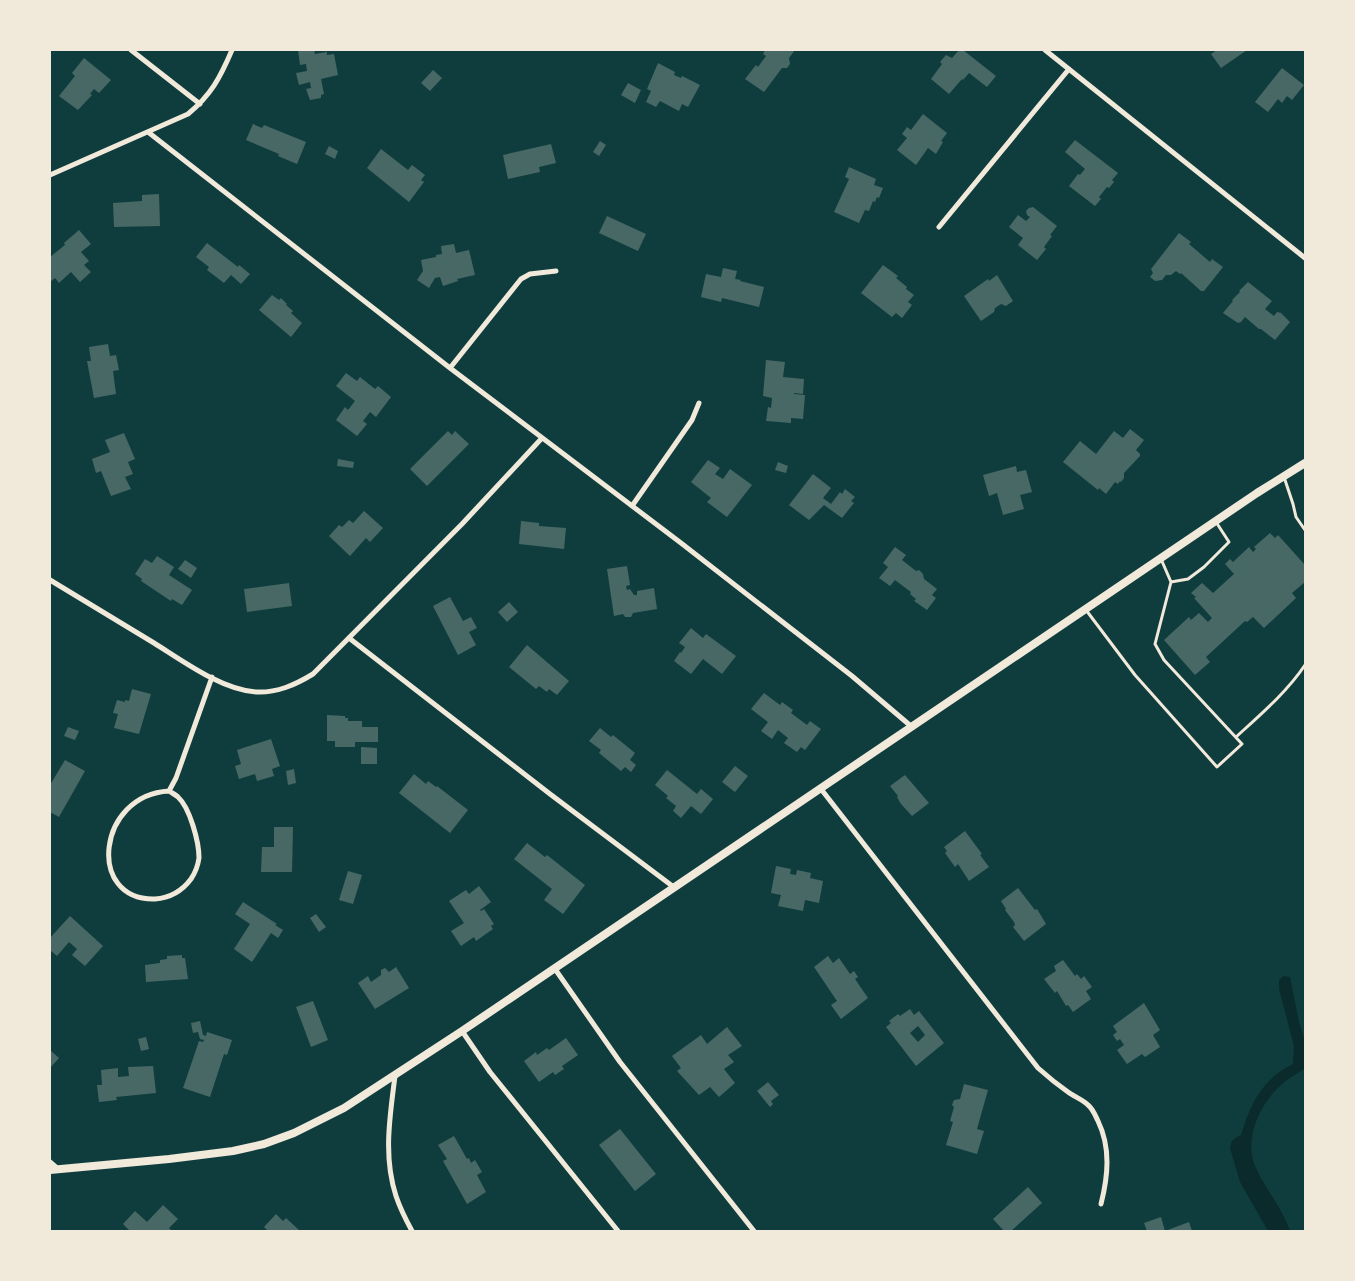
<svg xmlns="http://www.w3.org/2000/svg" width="1355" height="1281" font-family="'Archivo Narrow',sans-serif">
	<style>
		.water { fill: #0a2a2b }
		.building { fill: #486865; fill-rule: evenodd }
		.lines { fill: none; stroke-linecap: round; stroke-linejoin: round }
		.service { stroke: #f1e9da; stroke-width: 3 }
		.minor { stroke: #f1e9da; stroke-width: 5 }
		.tertiary { stroke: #f1e9da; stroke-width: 8 }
	</style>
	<rect width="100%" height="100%" fill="#0f3d3e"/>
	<path class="water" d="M1283 976 1290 977 1299 1022 1305 1041V1068C1297 1074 1287 1079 1280 1086 1259 1105 1244 1140 1255 1166 1265 1189 1282 1207 1290 1231H1268L1240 1182 1230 1148C1231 1141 1234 1138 1241 1135 1250 1104 1263 1078 1293 1064L1294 1046 1279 989V980Z"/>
	<path class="building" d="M298 50H314L315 54 327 52V55L334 54 338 75 321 79 324 94 321 95V98L310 100 306 89 311 88 310 82 299 85 296 73 307 71 306 64 300 65Z
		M765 50H795L789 58 790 64 787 68H782L764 92 745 79 756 65 758 67 766 56 763 54Z
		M959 50H963L996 76 987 87 969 73 963 80 962 79 949 94 931 79 942 64 940 62 946 55 952 58Z
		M1217 50H1247L1221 68 1211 54Z
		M84 58 111 80 99 93 94 89 90 94 92 95 78 110 59 96 75 76 72 73Z
		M658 63 675 72 674 75 681 78 682 76 700 85 688 107 682 104 679 111 660 101 656 107 646 102 651 91 647 89Z
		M1282 68 1304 85 1292 100 1287 96 1282 103 1278 99 1268 112 1255 102Z
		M433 70 442 78 430 91 421 83Z
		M628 83 641 90 635 103 621 95Z
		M923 114 947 133 941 141 943 142 936 154 928 148 916 165 897 150 907 138 902 134 907 127 911 130Z
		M253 124 262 128 264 125 306 142 297 164 278 156 279 154 246 140Z
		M1075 140 1118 173 1112 180 1114 182 1109 188 1107 187 1099 197 1101 199 1095 206 1069 186 1078 174 1080 175 1085 169 1065 152Z
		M600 141 606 145 599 156 593 152Z
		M551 144 556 163 539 167 540 172 508 179 503 155Z
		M329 146 338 151 335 159 325 154Z
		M381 149 408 170 412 165 425 175 421 180 424 182 409 202 367 168Z
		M849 167 876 179 874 185 883 188 879 198 877 197 875 202 873 201 869 211 865 210 859 223 834 212 849 179 845 177Z
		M159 194 160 226 114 227 113 203 142 201V195Z
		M1033 207 1057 226 1050 235 1052 236 1044 247 1046 249 1037 260 1018 245 1023 238 1009 227 1018 215 1026 221 1030 217 1027 215 1026 211 1029 208Z
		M607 216 646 234 638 251 599 233Z
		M79 230 91 244 81 252 89 261 84 265 91 272 80 282 71 272 59 283 55 278 50 282V257L65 245 64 243Z
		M1179 233 1191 242 1189 244 1210 262 1212 259 1223 267 1204 291H1201L1181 273 1180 274 1176 271 1171 275H1166L1162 280 1155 281 1150 277 1153 273 1151 269Z
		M207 243 238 267 239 265 250 274 241 284 231 275 224 283 207 270 209 267 196 257Z
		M454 244 456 253 469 250 475 275 457 279 458 281 443 286 440 277 435 278 429 288 417 280 423 271 421 260 436 257V255L442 254 441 246Z
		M883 265 898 276 896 278 907 287 906 289 914 295 908 302 912 305 902 318 896 313 892 317 861 293Z
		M723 268 737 271 735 279 741 280 740 281 764 287 759 307 722 298 721 302 701 297 706 274 721 277Z
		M997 275 1013 301 1006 306 1001 304 995 308 994 312 981 321 964 296 988 279 989 281Z
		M1248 282 1272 301 1265 309 1274 316 1277 312 1281 313 1290 322 1275 340 1261 329H1259L1245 317 1241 322 1238 323 1223 313 1233 301 1232 300 1240 292 1239 291Z
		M272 295 279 300 281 298 287 304 286 305 293 311 291 313 302 323 291 337 259 310Z
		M108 344 110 356 116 355 119 370 113 371 116 394 94 398 87 361H91L89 347Z
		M766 360 785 362 783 377 804 379 803 394 794 393V394L805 395 803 419 791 418V423L766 421 768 407 771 408 772 398 763 396Z
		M346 373 357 381 360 377 375 389 378 386 391 397 376 417 370 412 363 421 367 424 357 436 336 420 345 407 348 410 355 401 336 386Z
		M1130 429 1144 440 1136 450 1140 454V456L1124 473V478L1121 482 1120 481 1118 484 1115 482 1106 494 1099 488 1098 490 1063 462 1080 441 1096 454 1114 431 1123 438Z
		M448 431 452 435 455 431 469 444 427 486 410 469Z
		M124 433 135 459 128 462 133 474 125 477 131 489 111 496 101 471 96 473 92 459 110 452 105 440Z
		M338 459 354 462 353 468 337 466Z
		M708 460 720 468 715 474 723 479 730 469 752 485 727 517 707 502 711 498 691 482Z
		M778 462 788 466 786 473 775 470Z
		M1016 466 1017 472 1026 470 1032 492 1020 495 1024 509 1003 515 997 493 989 496 983 475Z
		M813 474 831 488 823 498 831 504 840 492 842 494 845 489 855 497 851 501 854 503 842 518 824 505 809 520 789 505Z
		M364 511 383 528 370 542 366 538 350 556 329 536 339 525 342 527 349 520 353 523Z
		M521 521 539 523V526L566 528 564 549 519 544Z
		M1270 533 1275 538 1278 535 1305 565V582L1292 593 1296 598 1264 628 1253 617 1247 622 1245 621 1206 657 1210 662 1195 675 1164 640 1189 617 1191 620 1199 613 1208 622 1212 618 1194 598 1196 597 1191 593 1202 583 1213 593 1234 574 1225 564 1230 559 1233 562 1249 547 1253 552 1256 549 1254 547Z
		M895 547 906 555 902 560 916 571 919 570 923 574 924 579 937 589 932 595 936 598 927 610 914 601 916 599 910 594 911 592 895 580 890 586 879 578 888 567 883 563Z
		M157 556 174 567 169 575 192 590 182 605 172 599 171 601 141 581 142 579 135 574 145 559 152 563Z
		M185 560 197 568 191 578 178 569Z
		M627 566 630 585 626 586 627 590 630 589 634 595H637V591L654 588 657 609 633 613 631 617H625L623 614 614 616 607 569Z
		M289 583 292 606 247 612 244 589Z
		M450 597 463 621 471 617 477 628 469 632 476 645 458 655 433 606Z
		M509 602 518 612 507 622 498 612Z
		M691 628 703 638 706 634 736 656 722 674 703 659 691 674 674 661 680 652 681 653 685 647 679 643Z
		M527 645 569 681 557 695 549 689 547 692 539 686 536 689 509 667Z
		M132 689 151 694 139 734 114 728 118 714 113 713 117 700 125 702V700L129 701Z
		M764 693 780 705 782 702 793 710 791 713 807 725 810 721 821 729 805 750 801 747 797 752 784 743 788 738 778 730 772 739 761 731 768 722 751 709Z
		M327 715 345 716V718H348V721H362V727H378V742H355V747H335V741H327Z
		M68 727 79 731 75 740 64 736Z
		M600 728 611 737 613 735 635 753 630 760 636 765 631 772 625 767 621 771 599 753 601 750 589 741Z
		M271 739 280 766 272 769 274 776 257 781 255 774 239 779 235 766 241 764 237 750Z
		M361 747 377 748V764H361Z
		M65 760 85 771 59 817 50 812V785Z
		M735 766 748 776 735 792 722 782Z
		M294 769 296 783 288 785 286 771Z
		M667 770 697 794 701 789 713 799 701 814 691 806 681 818 673 811 676 806 666 798 668 796 655 785Z
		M414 774 426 784 428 781 436 787 437 786 468 810 450 833 399 793Z
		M905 775 929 803 912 816 901 804 897 797 898 796 890 786Z
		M274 827H293L292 872H261L262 847H274Z
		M965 831 982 854 980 855 989 867 969 881 958 864 955 867 945 853 947 851 944 847Z
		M527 843 545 857 547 855 585 885 563 914 544 900 552 889 514 859Z
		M776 866 791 869 790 874 796 875 797 870 811 873 810 878 823 881 819 903 805 900 803 911 778 906 781 895 771 893Z
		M348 871 362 875 353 904 339 900Z
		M479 886 491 902 480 910 481 911 484 909 494 924 491 926 493 929 476 941 474 937 461 946 451 931 464 923 449 901 466 890 469 894Z
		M1018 888 1035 910 1037 909 1046 924 1024 941 1013 927 1015 925 1014 922 1005 910 1006 909 1001 901Z
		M243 902 277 924 275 925 283 930 278 938 271 933 252 962 234 949 250 924 235 914Z
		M316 914 326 927 319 932 310 918Z
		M70 916 103 946 85 966 72 955 77 949 69 942 57 956 50 950V938Z
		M182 955V958H185L188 979 146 982 145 965 160 963V960L167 959V956Z
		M828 956 833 963 839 958 850 974 854 971 858 977 855 979 868 998 841 1019 831 1005 837 1001 814 967Z
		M1063 960 1075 976 1077 974 1081 979 1084 976 1092 987 1086 991 1091 999 1073 1012 1068 1005 1066 1006 1057 991 1055 993 1044 979 1056 971 1054 966Z
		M396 967 409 988 375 1009 358 983 368 976 371 982 381 975V970L385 968 389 972Z
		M313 1001 328 1040 311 1047 296 1007Z
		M1144 1003 1160 1030 1153 1035 1160 1047 1145 1057 1142 1054 1127 1064 1117 1050 1124 1045 1120 1039 1117 1041 1113 1035 1117 1032 1113 1026Z
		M910 1009 914 1015 919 1011 944 1043 916 1066 886 1027 891 1023 889 1021 898 1014 900 1016ZM918 1026 925 1035 918 1042 910 1033Z
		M200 1021 203 1035 206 1036 207 1032 232 1040 227 1055 224 1054 210 1097 183 1088 199 1041 203 1042 204 1040 200 1039 198 1032 193 1033 191 1023Z
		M727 1027 742 1046 728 1055 734 1062 724 1069 735 1083 719 1097 710 1087 699 1095 677 1071 681 1068 672 1056 701 1035 707 1044Z
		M146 1037 149 1049 141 1051 138 1039Z
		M566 1038 578 1055 562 1066 564 1069 555 1075 553 1072 539 1082 524 1061 536 1052 537 1055 547 1048 549 1050Z
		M50 1050 59 1058 50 1068Z
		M153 1066 156 1093 116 1097 117 1100 99 1102 97 1085H102L101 1070 118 1068V1077L129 1076 128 1067Z
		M768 1082 779 1095 771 1101 773 1104 770 1107 757 1091Z
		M964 1084 988 1090 977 1129 984 1131 977 1154 946 1145 953 1122 950 1121 954 1107 952 1105 954 1100 960 1099Z
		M620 1129 656 1174 635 1191 599 1145Z
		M454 1136 467 1159 469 1158 471 1163 475 1160 482 1172 477 1175 486 1192 467 1204 443 1161 447 1159 438 1145Z
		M1028 1187 1042 1203 1011 1231H1004L993 1219Z
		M163 1205 178 1219 169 1228 172 1231H130L123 1224 135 1211 147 1222Z
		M276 1214 283 1221 286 1218 300 1231H268L264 1227Z
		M1161 1217 1165 1231 1189 1222 1192 1231H1147L1144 1223Z"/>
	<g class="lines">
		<path class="service" d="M1284 477 1293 504 1296 517 1305 530
			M1171 582 1188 579 1204 567 1229 542 1216 522
			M1086 610 1135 675 1217 767 1242 744 1164 660 1155 644 1171 582 1161 559
			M1236 737C1260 715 1287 692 1305 665"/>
		<path class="minor" d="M131 50 200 104
			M1045 50 1305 258
			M148 132 450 368 681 543 852 676 912 727
			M50 175 188 114C211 95 220 78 232 50
			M939 227 1069 69
			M450 368 521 279 530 274 556 271
			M632 506 692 420 699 403
			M50 580C85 601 119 622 154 643 183 661 222 690 256 692 277 693 295 685 313 674L462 524 542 438
			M349 638 550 794 675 888
			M821 789 1038 1068C1048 1077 1058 1085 1068 1092 1075 1097 1083 1100 1088 1105 1093 1109 1095 1115 1098 1121 1111 1148 1108 1176 1101 1204
			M169 791C172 793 176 795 178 797 190 808 199 842 199 858 198 865 195 873 191 879 182 891 170 898 155 899 86 901 97 795 169 791Z
			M169 791 176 778 212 677
			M555 969 620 1062 754 1231
			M462 1031 490 1072 618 1231
			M395 1076C390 1116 383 1156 396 1196 400 1208 406 1220 412 1231
			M50 1162 58 1169"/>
		<path class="tertiary" d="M50 1170 169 1159 233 1151 264 1144 294 1133 344 1108 462 1031 1257 493 1305 463"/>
	</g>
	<rect width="1355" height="1281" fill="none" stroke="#f1e9da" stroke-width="102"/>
</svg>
